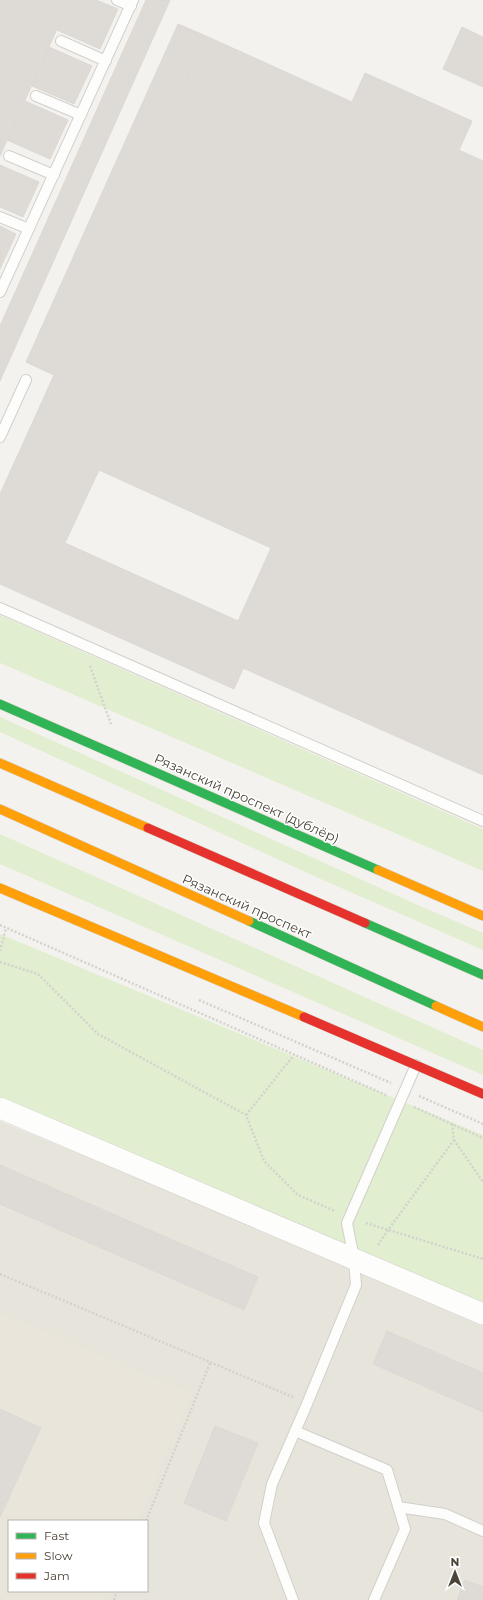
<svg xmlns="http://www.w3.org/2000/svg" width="483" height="1600" font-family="Montserrat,sans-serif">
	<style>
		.residential { fill: #e7e4dc; fill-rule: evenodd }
		.education { fill: #eae5da }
		.green { fill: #e1eecf }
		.building { fill: #dedbd6; stroke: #dcd9d4; fill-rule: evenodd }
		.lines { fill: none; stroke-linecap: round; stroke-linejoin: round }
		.lane-casing { stroke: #d2d0cb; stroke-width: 12 }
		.street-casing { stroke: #d2d0cb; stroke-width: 22 }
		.fast-casing { stroke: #d3cfc5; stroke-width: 10 }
		.slow-casing { stroke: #d3cfc5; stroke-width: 10 }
		.jam-casing { stroke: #d3cfc5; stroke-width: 10 }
		.path { stroke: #d3d2cc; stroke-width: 2.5; stroke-dasharray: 2 2; stroke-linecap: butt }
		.lane { stroke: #fdfdfc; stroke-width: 10 }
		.street { stroke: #fdfdfc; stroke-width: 21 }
		.fast { stroke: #30b455; stroke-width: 9 }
		.slow { stroke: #ff9f0a; stroke-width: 9 }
		.jam { stroke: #e5322d; stroke-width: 9 }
		.labels { text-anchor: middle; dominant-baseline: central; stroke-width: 3; stroke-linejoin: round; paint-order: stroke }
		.street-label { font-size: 13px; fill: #4b4439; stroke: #fff }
	</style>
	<rect width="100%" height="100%" fill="#f4f2ee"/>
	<path class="residential" d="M0 1121 483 1322V1600H0ZM9 1521H147V1591H9Z"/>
	<path class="education" d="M0 1313 192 1394 138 1521H9V1591H108L105 1600H0Z"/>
	<path class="green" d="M0 615 483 829V871L0 663Z
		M0 717 420 906 483 933V950L323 880 0 732Z
		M0 834 483 1050V1075L0 864Z
		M0 934 483 1135V1308L0 1104Z"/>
	<path class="building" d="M0 0H70L0 156Z
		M70 0H96L118 9 100 49 57 30Z
		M146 0H170L0 381V326Z
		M178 24 206 36 54 375 26 362Z
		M462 27 483 37V87L443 69Z
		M206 36 352 102 365 73 472 121 459 150 483 161V775L243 668 307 526 40 406Z
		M49 47 92 66 74 104 32 86Z
		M25 101 68 120 50 159 7 140Z
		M0 165 39 182 23 217 0 207Z
		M0 226 16 234 0 269Z
		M40 406 307 526 234 689 0 584V494ZM99 470 271 548 238 621 65 543Z
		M0 1165 258 1277 244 1310 0 1204Z
		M387 1331 483 1373V1412L373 1364Z
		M0 1409 41 1428 0 1517Z
		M215 1426 258 1443 226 1521 184 1503Z
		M465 1580 483 1587V1600H457Z"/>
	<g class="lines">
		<g class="lane-casing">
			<path id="lane" d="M117 0 131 6
				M61 41 106 61
				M36 96 81 115
				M9 156 54 175
				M0 217 29 229
				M0 292 133 0
				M0 437 26 380
				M0 608 483 821
				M295 1431 387 1470 405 1529 374 1600
				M398 1507 445 1514 483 1531
				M293 1600 264 1523 272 1484 307 1404 356 1285 354 1259 347 1223 416 1065"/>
		</g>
		<g class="street-casing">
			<path id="street" d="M0 1108 483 1314"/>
		</g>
		<g class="fast-casing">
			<path id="fast" d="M0 704 378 870
				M249 921 436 1006
				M365 923 483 975"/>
		</g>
		<g class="slow-casing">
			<path id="slow" d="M0 763 148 828
				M0 809 249 921
				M378 870 483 916
				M0 888 304 1017
				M436 1006 483 1027"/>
		</g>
		<g class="jam-casing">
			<path id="jam" d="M148 828 365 923
				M304 1017 483 1094"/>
		</g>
		<path class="path" d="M90 666 111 724
			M0 925 386 1095
			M0 951 6 928
			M0 962 38 974 98 1034 246 1115 264 1161 298 1195 335 1211
			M199 1000 391 1083
			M419 1096 483 1124
			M414 1107 483 1138
			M246 1115 294 1055
			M454 1140 483 1182
			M366 1223 483 1259
			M378 1245 388 1230 454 1140 452 1124
			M0 1274 293 1397
			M146 1521 210 1363
			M114 1600 117 1591"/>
		<use href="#lane" class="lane"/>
		<use href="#street" class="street"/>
		<use href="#fast" class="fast"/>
		<use href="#slow" class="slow"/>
		<use href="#jam" class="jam"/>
	</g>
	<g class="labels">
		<g class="street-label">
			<text transform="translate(247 798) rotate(24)">Рязанский проспект (дублёр)</text>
			<text transform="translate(247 906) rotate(24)">Рязанский проспект</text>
		</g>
	</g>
	<rect x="8" y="1520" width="140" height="72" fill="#ffffff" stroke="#b7b4b0"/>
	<rect x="16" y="1533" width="20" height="6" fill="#30b455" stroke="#b7b4b0"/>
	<text x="44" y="1540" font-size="12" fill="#4b4439">Fast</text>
	<rect x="16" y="1553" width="20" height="6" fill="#ff9f0a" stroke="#b7b4b0"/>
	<text x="44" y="1560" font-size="12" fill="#4b4439">Slow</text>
	<rect x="16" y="1573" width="20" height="6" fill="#e5322d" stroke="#b7b4b0"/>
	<text x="44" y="1580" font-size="12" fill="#4b4439">Jam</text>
	<g transform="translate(455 1572)" stroke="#ffffff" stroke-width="3" paint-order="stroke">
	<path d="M0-3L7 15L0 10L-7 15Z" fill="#4b4439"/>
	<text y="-6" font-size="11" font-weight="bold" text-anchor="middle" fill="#4b4439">N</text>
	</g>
</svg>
